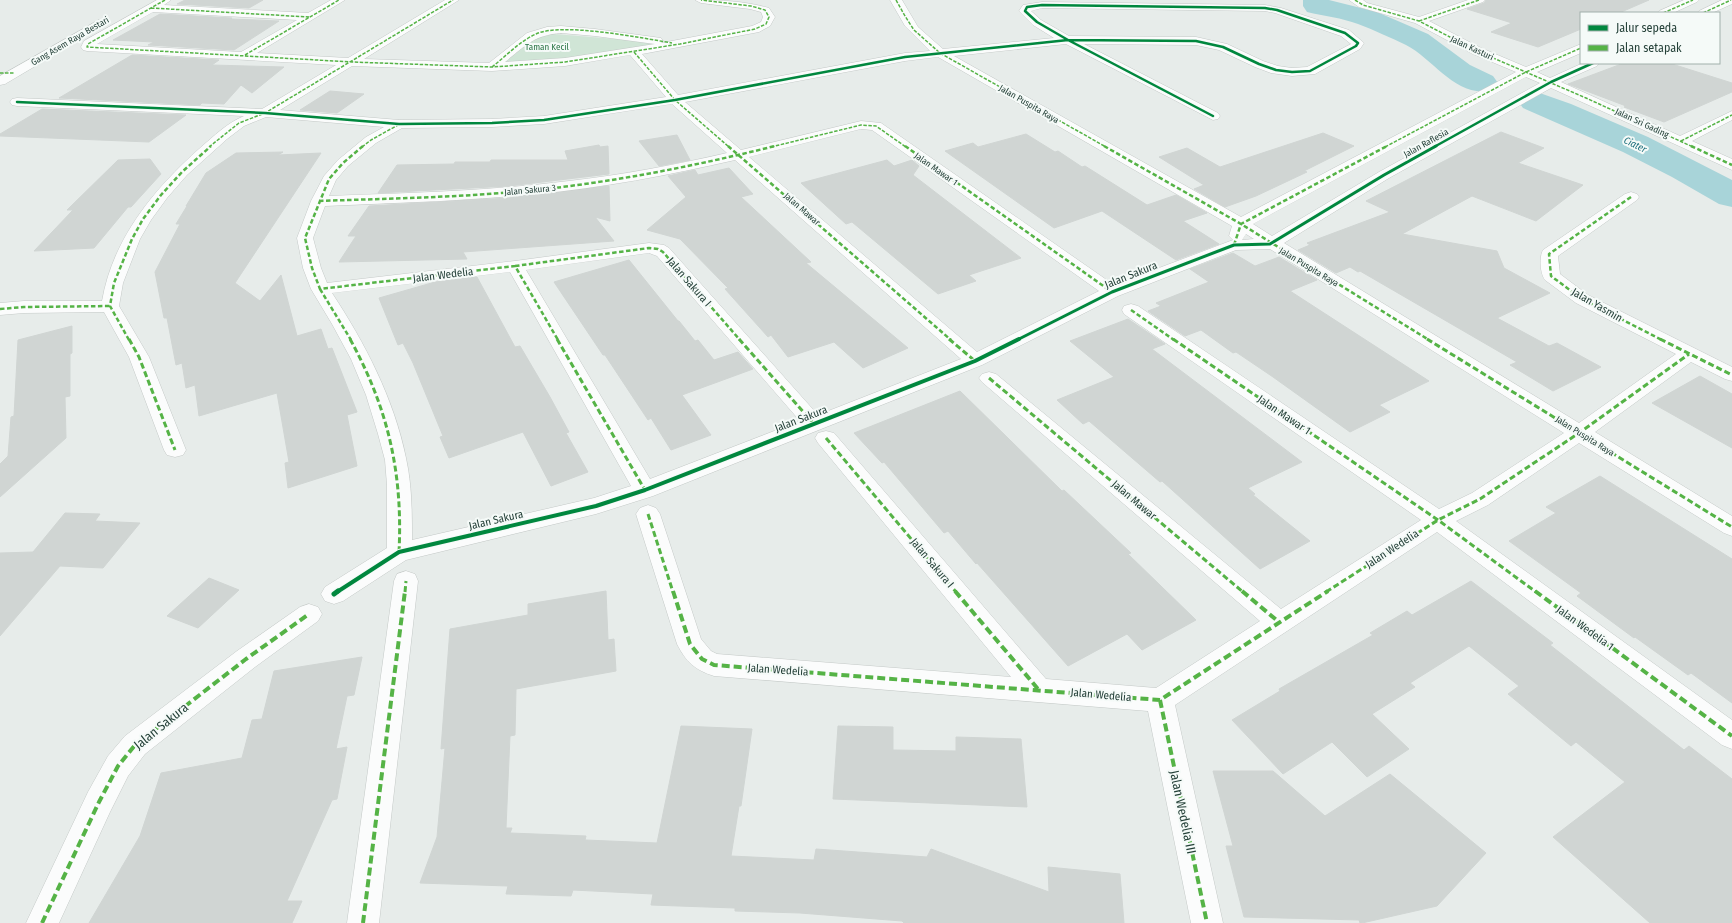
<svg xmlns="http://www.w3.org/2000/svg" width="1732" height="923" font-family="'Fira Sans Condensed',sans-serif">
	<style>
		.green { fill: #d0e5d6 }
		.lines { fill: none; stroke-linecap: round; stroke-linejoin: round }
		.river { fill: #a8d4d9; fill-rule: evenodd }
		.building { fill: #d0d5d3; stroke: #d0d5d3 }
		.minor-casing { stroke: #c4c9c7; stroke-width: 1 }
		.minor { fill: #fbfcfc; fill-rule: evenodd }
		.quiet-far3 { stroke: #55b346; stroke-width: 1.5; stroke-dasharray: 3.5 1.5; stroke-linecap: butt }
		.quiet-far2 { stroke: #55b346; stroke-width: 2.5; stroke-dasharray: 4.5 2.5; stroke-linecap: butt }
		.quiet-far1 { stroke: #55b346; stroke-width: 3; stroke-dasharray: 6 3; stroke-linecap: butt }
		.quiet { stroke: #55b346; stroke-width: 4; stroke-dasharray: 8 4; stroke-linecap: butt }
		.cycleway-far3-casing { stroke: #f5faf8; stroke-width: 4 }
		.cycleway-far2-casing { stroke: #f5faf8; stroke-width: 5 }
		.cycleway-far1-casing { stroke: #f5faf8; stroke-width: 6 }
		.cycleway-casing { stroke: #f5faf8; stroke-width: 8 }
		.cycleway-far3 { stroke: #00873e; stroke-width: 2.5 }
		.cycleway-far2 { stroke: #00873e; stroke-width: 3 }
		.cycleway-far1 { stroke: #00873e; stroke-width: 4 }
		.cycleway { stroke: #00873e; stroke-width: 5 }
		.labels { text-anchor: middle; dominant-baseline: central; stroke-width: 4; stroke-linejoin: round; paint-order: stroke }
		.far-street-label { font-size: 9px; fill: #244038; stroke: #f5faf8 }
		.far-park-label { font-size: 9px; fill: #2d7748; stroke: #f5faf8 }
		.far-water-label { font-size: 10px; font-style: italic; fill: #1d6f7d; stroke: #f5faf8 }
		.street-label { font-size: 11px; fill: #244038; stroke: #f5faf8 }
		.near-street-label { font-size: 13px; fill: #244038; stroke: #f5faf8 }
	</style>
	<rect width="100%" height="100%" fill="#e7ecea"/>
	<path class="green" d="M542 33 665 43 557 60 503 63Z"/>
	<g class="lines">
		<path class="river" d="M1303 0H1329L1377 12 1428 34 1470 65 1493 76 1498 83 1493 90C1456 99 1435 60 1406 45 1391 38 1374 30 1358 24 1342 18 1324 16 1307 12L1303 6Z
			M1534 91 1571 104 1648 137 1732 180V207L1719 204 1672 177 1623 152 1523 108 1518 101 1523 94Z"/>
	</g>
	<path class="building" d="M185 0H263L249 8 177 4Z
		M1486 0H1649L1619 13H1581V29L1538 47 1491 32 1512 23 1467 9 1484 3Z
		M160 14 232 18 231 19 279 21 234 50 148 45 154 42 113 40Z
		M132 55 219 60 212 65 284 67 252 93 241 85 224 104 202 103 200 105 59 98Z
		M1624 63H1669L1732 83V92L1664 122 1624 107 1626 106 1568 84Z
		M330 91 364 94 337 113 300 110Z
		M42 109 186 115 149 142 0 136V134Z
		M1501 132 1544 148 1518 163 1583 185 1536 221 1472 196 1402 234 1497 251 1504 268 1550 293 1497 318 1549 346 1557 343 1601 367 1553 391 1510 365 1517 362 1360 271 1358 272 1350 267 1336 273 1298 250 1310 245 1307 243 1390 212 1366 201Z
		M1323 133 1354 146 1304 171 1307 172 1256 196 1225 207 1194 189 1204 185 1159 157 1187 148 1220 167Z
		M1026 134 1055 152 1058 151 1082 167 1085 166 1147 205 1176 195 1207 213 1183 221 1219 244 1176 260 1102 211 1054 228 945 151 973 143 978 147Z
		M677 135 690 160 659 166 639 141Z
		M599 145 600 147 608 146 609 174 509 186 378 193 397 165 454 164 455 162H490L491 160H568L565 151Z
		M283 152 278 155 321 153 235 283 260 301 281 275 297 336 321 329 328 349 332 348 357 412 347 415 357 466 288 488 285 463 289 462 277 393 199 416 195 385 186 388 182 363 176 365 167 318H164L155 272 180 224H176L187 206H186L206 173 236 153Z
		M150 159 161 174 131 207H128L94 248 34 251 73 210H67L118 160Z
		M887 160 894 166 912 160 919 166 913 175 1021 258 969 275 976 281 938 294 852 222 846 224 801 183Z
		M729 168 753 194 741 197 811 262 806 263 908 348 863 368 834 342 788 357 771 335 768 337 725 289 728 288 680 239 647 230 686 197 668 176 695 170 698 175Z
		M609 186 610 221 595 217 614 241 463 252 467 259 339 262 356 236H348L369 206 509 198Z
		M1233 253 1255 266 1279 257 1317 280 1290 291 1429 381 1379 405 1390 412 1350 432 1273 377 1236 352 1233 353 1201 330 1185 336 1148 311 1161 306 1156 303 1209 282 1190 269Z
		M629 260 678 321H679L695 341 698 340 714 360 738 352 753 369 682 395 711 435 671 450 651 418 648 420 605 355H603L554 282Z
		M477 277 515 347 520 346 550 397 569 432 566 433 588 472 551 486 523 432 449 458 440 437 443 436 413 363 403 343 398 345 379 298 435 282Z
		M1128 319 1165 344 1152 349 1302 462 1248 488 1255 494 1253 495 1310 541 1260 569 1162 481 1160 482 1089 421 1083 424 1057 400 1114 377 1070 341Z
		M72 326V353L70 354V396L65 397 66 438 0 497V464L8 456 11 417 14 416 18 340Z
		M1700 376 1732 394V448L1652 403Z
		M960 391 1062 491 1064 490 1131 553 1128 554 1196 620 1142 650 1127 634 1068 666 977 563 976 564 948 531 944 533 884 462 882 463 854 433Z
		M1600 476 1732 559V703L1691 673 1688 675 1635 637 1634 638 1577 596 1581 593 1509 541 1556 513 1546 507Z
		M65 513 100 514 95 521 140 523 103 568 60 566 0 636V553L33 552Z
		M209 578 239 590 198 628 167 616Z
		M1471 581 1553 643 1550 645 1684 750 1689 746 1732 779V923H1650L1553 837 1625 782 1576 742 1571 746 1508 694 1519 686 1469 646 1410 683 1415 687 1372 714 1409 749 1367 777 1332 742 1283 774 1232 720 1280 691 1279 689 1373 635 1370 633 1407 611 1412 615Z
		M606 591 608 640 614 639 616 671 516 689 515 735 510 736 506 828H512L510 833 586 836 585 840 657 843 681 726 752 729 741 806H739L731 856 814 860 816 849 927 857 931 849 1049 892 1048 867 1120 874 1124 923H904L902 921 800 913 735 911V908L651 905 653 894 573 890 571 896 506 894 508 886 420 883 437 837 445 748 441 749 450 629 528 615V604Z
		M362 657 354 695 347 696 336 749 347 747 337 799 332 800 287 901H302L292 923H89L140 836 161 773 242 758 252 720 262 719 274 671Z
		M838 726 893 727V750L956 751V737L1021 739 1027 807 833 799Z
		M1213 771H1273L1325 816 1390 774 1486 853 1437 906 1362 923H1360L1359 920 1244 917 1226 846H1233Z"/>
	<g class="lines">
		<g class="minor-casing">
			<path id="minor" d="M157 0H171L164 5 308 13 331 0H345L257 53 348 58 445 0H459L364 59 489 63 527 33 547 27 561 26 595 29 661 38 663 41 661 43 752 26 761 22 763 17 761 12 750 9 701 3 695 0C721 0 744 1 769 8L775 17 770 26 759 32 642 54 678 95 905 53 930 51 905 26 890 0H902L918 27 943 49 1054 38 1033 25 1019 11 1023 5 1042 2 1265 5 1281 8 1349 30 1364 43 1360 49 1315 74 1292 76 1271 73 1255 67 1219 50 1196 45 1084 44 1218 113 1220 116 1218 119 1213 120 1066 44 954 56 1241 217 1516 72 1473 54 1415 23 1359 7 1349 0H1363L1367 3 1419 17 1468 0H1485L1483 2 1429 21 1481 48 1526 67 1581 44V53L1537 72 1550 78 1583 63H1599L1597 66 1561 82 1680 136 1732 111V120L1692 141 1732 159V170L1551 88 1389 178 1284 243 1579 423 1676 354 1576 303 1545 280C1540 273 1539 257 1543 250L1625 194 1631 192 1637 194 1639 197 1637 200 1558 256 1560 274 1588 295 1732 367V381L1725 379 1691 362 1595 432 1732 516V536L1724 533 1579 443 1488 505 1456 521 1732 720V749L1722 745 1437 532 1175 705 1223 923H1191L1148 711 714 676C695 670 686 662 677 644L636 514 640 508 648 505 656 508 660 514 701 639 711 651 717 654 1011 677 818 443 815 438 818 433 826 431 834 433 1046 679 1156 688 1260 621 982 382 979 378 982 374 989 372 996 374 1281 609 1421 520 1124 314 1122 310 1124 306 1131 304 1138 306 1439 509 1472 493 1564 433 1270 249 1236 250 1118 296 982 365 653 496 596 514 406 560 343 601 334 604 325 601 321 594 325 587 387 548V485L385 460 378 434 366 395 351 359 332 324 311 289 303 268 297 238 311 201 324 176 338 160 366 137 384 127 266 117 244 126 227 139 187 175 167 198 151 220 140 239 123 283 119 306 149 357 186 450 183 455 175 457 167 455 164 450 129 357 104 312 24 313 0 315V303L24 301H102C113 238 154 189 200 148 214 136 227 123 244 116L17 106 12 105 10 102 12 99 17 98 262 109 336 65 87 51 83 50 81 47 84 41ZM1042 8 1265 11 1275 13 1341 36 1351 44 1307 67 1292 68 1278 66 1263 61 1227 44 1196 37 1069 36 1041 20 1031 11ZM153 12 297 20 241 52 97 44ZM561 33 595 36 655 44 565 58 505 62C525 46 534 35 561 33ZM630 55 666 97 544 116 492 119 399 120 280 110 352 66 492 71 565 66ZM938 57 1232 226 1229 236 1233 240 1114 285 881 123 861 121 741 150 685 102 905 61ZM1526 77 1540 83 1379 172 1272 236 1253 224ZM672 104 727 153C675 165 622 175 569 181 489 191 409 193 329 196L336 180 348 166 376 143 402 128 492 127 544 124ZM861 129 872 130 1099 291 977 352 749 157ZM735 160 961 359 818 415 669 248 664 245 649 243 515 261 327 283 321 268 313 238 325 206C395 203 465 201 535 194 602 188 669 175 735 160ZM1246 234 1254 239 1242 240ZM649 253 657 256 800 421 650 479 526 270ZM510 272 631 486 594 498 412 540C412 513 412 485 406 458 394 399 365 343 332 293Z
				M1684 0H1699L1697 2 1673 13H1657L1659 11Z
				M1722 0H1732V4L1712 13H1697L1699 11Z
				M99 20 103 22 105 24 103 26 5 84 0 85V76Z
				M406 571 415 574 418 581 379 923H347L394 581 397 574Z
				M309 604 318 607 322 614 318 621 255 667 145 754 128 776 110 812 59 923H26L88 792 108 756 125 736 237 651 300 607Z"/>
		</g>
		<use href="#minor" class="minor"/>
		<path class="quiet-far3" d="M165 0 88 44 87 47 352 62 492 67 565 62 680 44 755 29 766 24 769 17 765 10 751 6 701 0
			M896 0 905 16 914 30 940 53 1106 147
			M1355 0 1363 5 1419 21 1477 51 1586 98 1693 147
			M151 8 309 17
			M1663 13 1693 0
			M1703 13 1731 0
			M1419 21 1479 0
			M634 52 675 100 729 147
			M245 55 339 0
			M492 67C506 56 520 41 536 34 561 22 642 38 672 43
			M0 73H14
			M1681 141 1732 115
			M209 147 239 123 265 113 453 0
			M362 147 371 140 398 125
			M771 147 861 125 876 126 906 147
			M1385 147 1526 72 1581 48"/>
		<path class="quiet-far2" d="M363 146 343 163 329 179 305 238 312 268 320 289 515 266 558 340
			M728 146 951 340
			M905 146 1112 292
			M1104 146 1241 224 1429 340
			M1691 146 1732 165
			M1631 197 1549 254 1551 276 1582 299 1662 340
			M319 201C403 198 487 197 570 186 639 177 707 163 775 146
			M1234 245 1241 224 1387 146
			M515 266 649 248 658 249 663 252 740 340
			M320 289 351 340
			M0 309 24 307 110 306
			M1131 310 1174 340
			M129 340 110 306 114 283 132 239 143 219 161 195 182 172 211 146"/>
		<path class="quiet-far1" d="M129 339 139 357 175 450
			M350 339C388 408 403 473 399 552
			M557 339 645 490
			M739 339 814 424
			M949 339 975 361
			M1173 339 1438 520 1536 592
			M1427 339 1732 527
			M1660 339 1732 375
			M989 378 1243 592
			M826 438 956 592
			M648 514 673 592
			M405 592 406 581
			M1326 592 1438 520 1480 499 1579 433 1689 354"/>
		<path class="quiet" d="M673 591 690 644 702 659 714 665 1160 700 1328 591
			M955 591 1038 689
			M1242 591 1280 623
			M1535 591 1732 736
			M1160 700 1207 923
			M42 923 99 802 118 766 135 745 246 659 309 614
			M363 923 405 591"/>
		<g class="cycleway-far3-casing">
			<path id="cycleway-far3" d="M1042 5 1265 8 1277 10 1345 33 1358 43 1356 46 1310 71 1292 72 1276 70 1259 64 1223 47 1196 41 1068 40 1037 22 1025 11 1027 7Z
				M1068 40 1213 116
				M17 102 265 113 399 124 492 123 544 120 675 100 905 57 1068 40
				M1434 147 1551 82 1593 63"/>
		</g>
		<g class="cycleway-far2-casing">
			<path id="cycleway-far2" d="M1017 340 1112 292 1234 245 1270 244 1384 175 1436 146"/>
		</g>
		<g class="cycleway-far1-casing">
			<path id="cycleway-far1" d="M337 592 399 552 596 506 645 490 975 361 1019 339"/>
		</g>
		<g class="cycleway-casing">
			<path id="cycleway" d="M334 594 338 591"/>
		</g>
		<use href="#cycleway-far3" class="cycleway-far3"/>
		<use href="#cycleway-far2" class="cycleway-far2"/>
		<use href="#cycleway-far1" class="cycleway-far1"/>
		<use href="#cycleway" class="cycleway"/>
	</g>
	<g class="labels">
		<g class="far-street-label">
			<text transform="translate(70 41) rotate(-30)">Gang Asem Raya Bestari</text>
			<text transform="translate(1472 48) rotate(25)">Jalan Kasturi</text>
			<text transform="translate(1029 104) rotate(30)">Jalan Puspita Raya</text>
			<text transform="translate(1642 123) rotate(25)">Jalan Sri Gading</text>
			<text transform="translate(1426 143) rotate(-29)">Jalan Raflesia</text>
			<text transform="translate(936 169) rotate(35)">Jalan Mawar 1</text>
			<text transform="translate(530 190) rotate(-5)">Jalan Sakura 3</text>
			<text transform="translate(802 209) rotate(41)">Jalan Mawar</text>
			<text transform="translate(1309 267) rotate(31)">Jalan Puspita Raya</text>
			<text transform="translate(1585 436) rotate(32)">Jalan Puspita Raya</text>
		</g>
		<g class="far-park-label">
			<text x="547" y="47">Taman Kecil</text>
		</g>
		<g class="far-water-label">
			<text transform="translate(1635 145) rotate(26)">Ciater</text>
		</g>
		<g class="street-label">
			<text transform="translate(443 275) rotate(-7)">Jalan Wedelia</text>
			<text transform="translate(1131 275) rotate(-22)">Jalan Sakura</text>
			<text transform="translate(689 282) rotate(49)">Jalan Sakura I</text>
			<text transform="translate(1597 305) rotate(30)">Jalan Yasmin</text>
			<text transform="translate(1284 415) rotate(34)">Jalan Mawar 1</text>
			<text transform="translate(801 419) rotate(-21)">Jalan Sakura</text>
			<text transform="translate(1134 500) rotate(40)">Jalan Mawar</text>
			<text transform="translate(496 520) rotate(-13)">Jalan Sakura</text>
			<text transform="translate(1392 549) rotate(-33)">Jalan Wedelia</text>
			<text transform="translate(932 563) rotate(50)">Jalan Sakura I</text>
			<text transform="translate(1585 628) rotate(36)">Jalan Wedelia 1</text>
			<text transform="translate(778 670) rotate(4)">Jalan Wedelia</text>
			<text transform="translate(1101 695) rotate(5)">Jalan Wedelia</text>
		</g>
		<g class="near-street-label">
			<text transform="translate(161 726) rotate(-39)">Jalan Sakura</text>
			<text transform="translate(1183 812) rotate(78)">Jalan Wedelia III</text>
		</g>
	</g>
	<rect x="1580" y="12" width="140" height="52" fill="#f5faf8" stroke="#a1b0ab"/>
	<rect x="1588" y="25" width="20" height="6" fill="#00873e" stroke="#a1b0ab"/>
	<text x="1616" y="32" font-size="12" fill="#244038">Jalur sepeda</text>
	<rect x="1588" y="45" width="20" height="6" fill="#55b346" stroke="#a1b0ab"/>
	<text x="1616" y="52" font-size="12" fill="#244038">Jalan setapak</text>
</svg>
